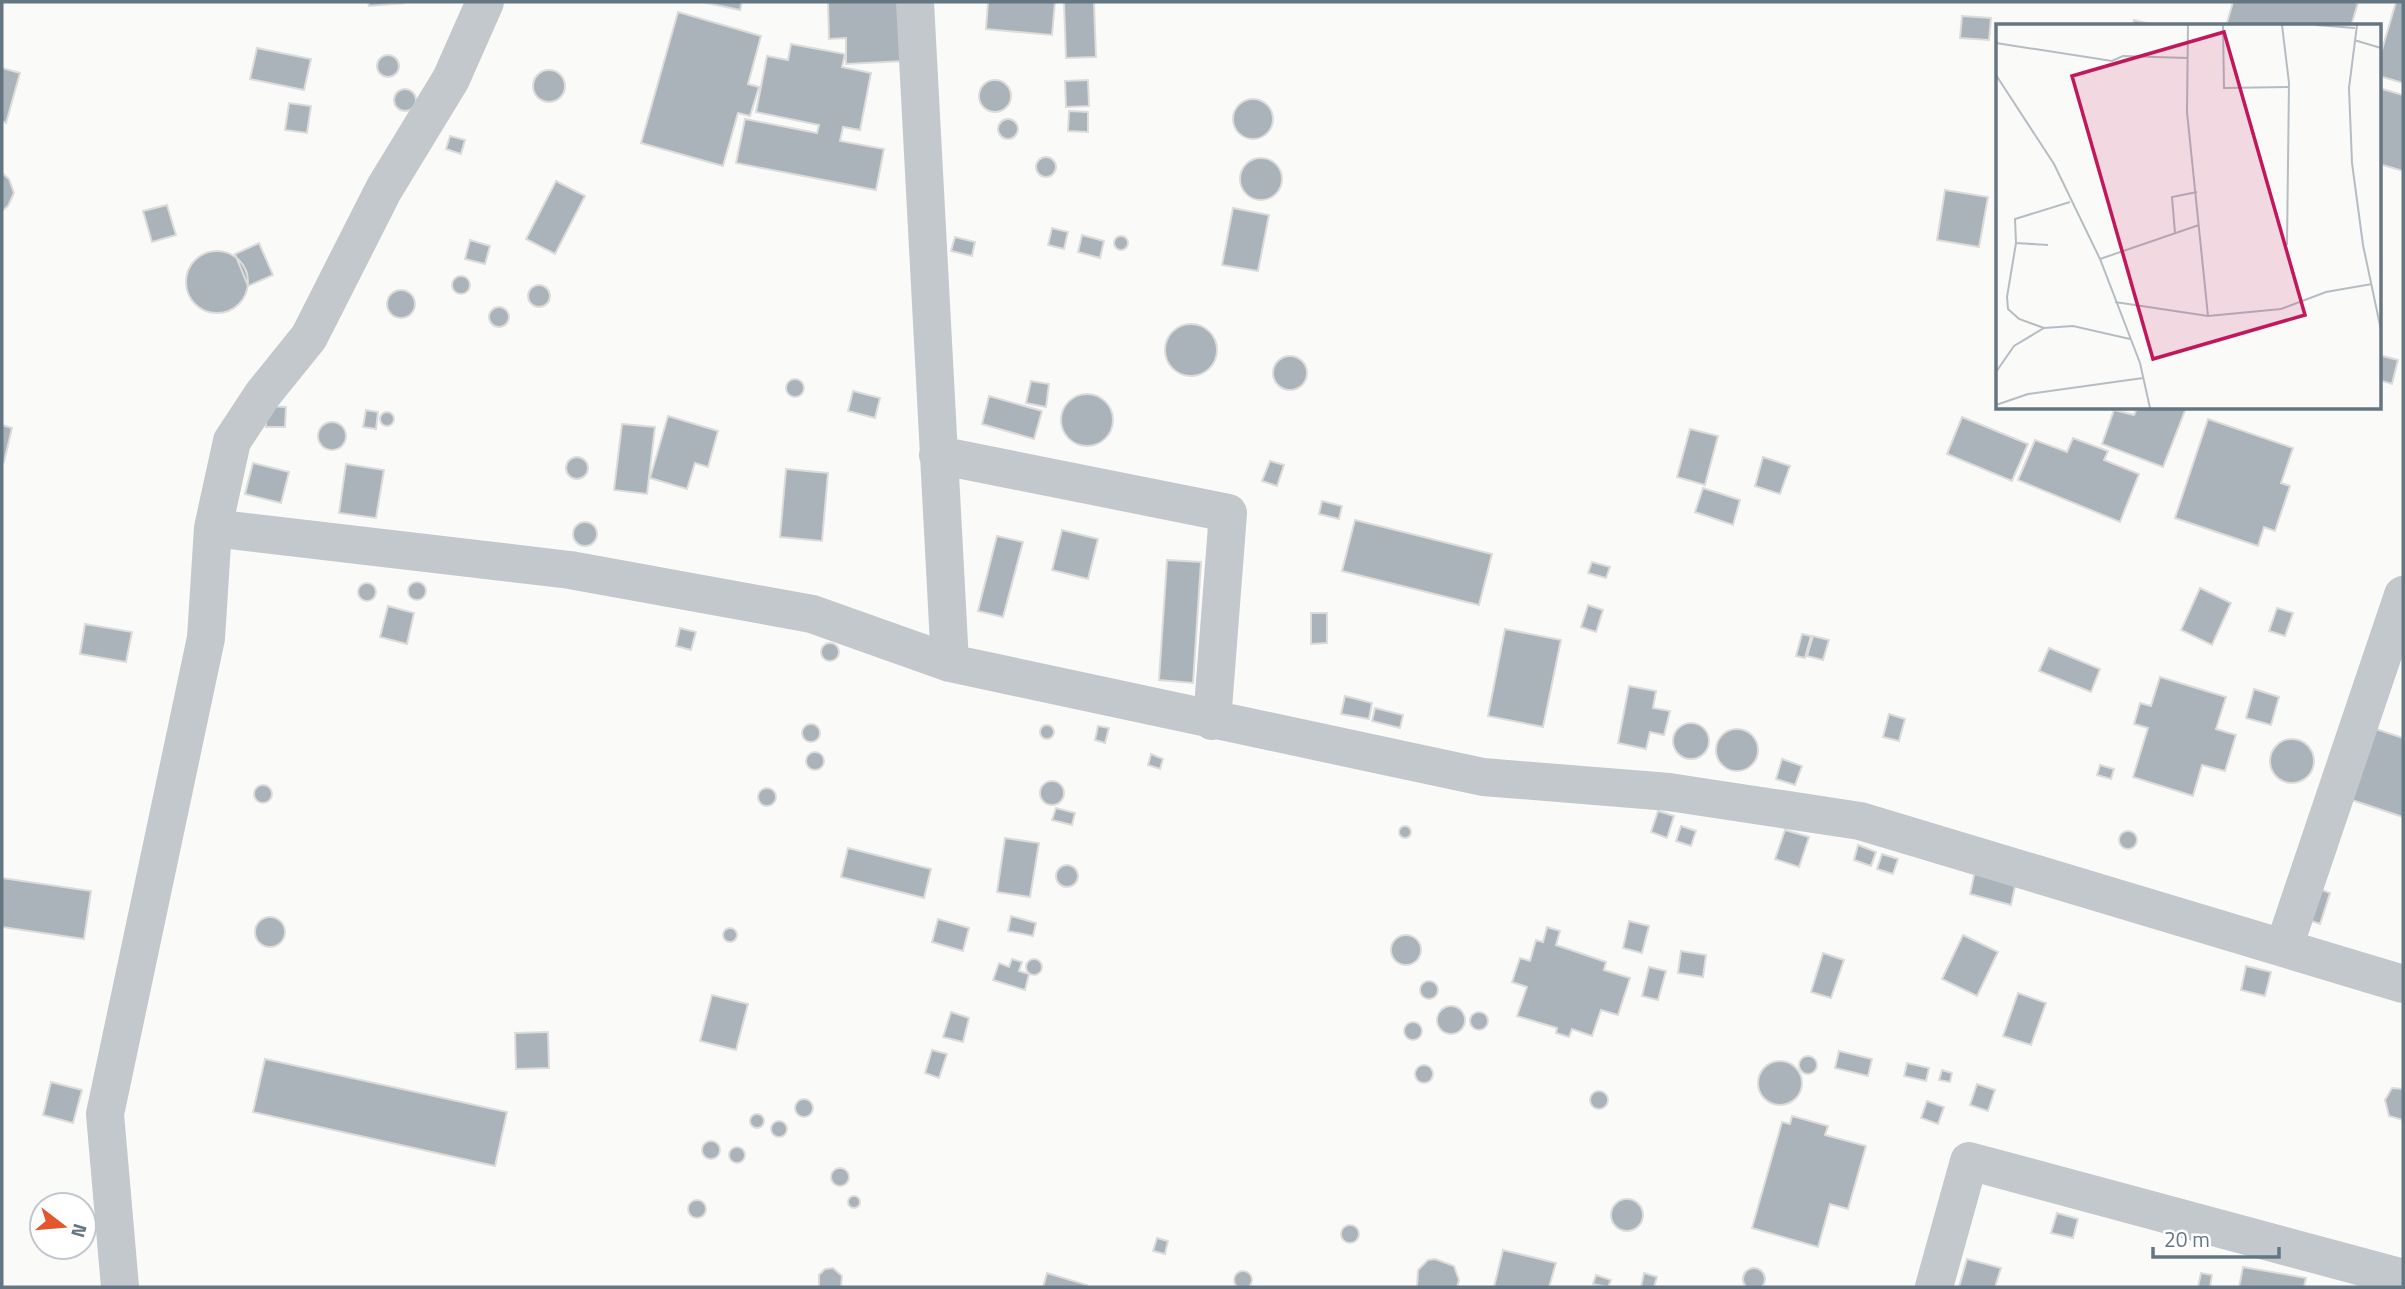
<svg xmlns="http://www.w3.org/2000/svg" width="2405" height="1289" font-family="'Titillium Web',sans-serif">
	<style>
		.building { fill: #aab3b9; stroke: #dcdcda; stroke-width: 2 }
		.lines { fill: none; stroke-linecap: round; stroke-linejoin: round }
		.minor { stroke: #c3c8cc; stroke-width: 38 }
		.inset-road { fill: none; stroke: #b5bdc2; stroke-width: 2 }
		.view { fill: #c2185b; fill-opacity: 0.15; stroke: #c2185b; stroke-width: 3.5 }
		.inset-edge { fill: none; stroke: #657683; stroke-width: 3.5 }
	</style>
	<rect width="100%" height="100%" fill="#fafaf8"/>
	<path class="building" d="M368 2H404V3L369 6Z
		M702 2H742L740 10Z
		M828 2H901L904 61 846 64V38L829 39Z
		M988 2H1055L1052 35 986 29Z
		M1064 2H1094L1096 57 1066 58Z
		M2233 2H2354L2358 3 2351 26H2226Z
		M2396 2H2403V83L2379 76V60Z
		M678 12 761 36 748 84 759 87 750 116 738 113 723 166 641 143Z
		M1962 16 1991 18 1989 40 1960 38Z
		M2134 20 2158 26H2133Z
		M791 44 845 54 842 67 871 73 860 130 843 127 840 141 884 149 876 190 736 163 745 119 817 133 819 125 756 112 767 56 788 60Z
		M257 48 311 59 304 90 250 79Z
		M377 66a11 11 0 1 1 22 0a11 11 0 1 1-22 0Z
		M2 68 20 73 6 123 2 121Z
		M533 86a16 16 0 1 1 32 0a16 16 0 1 1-32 0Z
		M979 96a16 16 0 1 1 32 0a16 16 0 1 1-32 0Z
		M1088 80 1089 106 1066 107 1065 81Z
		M2379 88 2403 95V171L2379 164Z
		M394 100a11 11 0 1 1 22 0a11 11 0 1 1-22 0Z
		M1233 119a20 20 0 1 1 40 0a20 20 0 1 1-40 0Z
		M289 103 311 106 307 133 285 130Z
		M1069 111 1088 112V132L1068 131Z
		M998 129a10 10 0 1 1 20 0a10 10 0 1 1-20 0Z
		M450 136 465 140 461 154 446 149Z
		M1036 167a10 10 0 1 1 20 0a10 10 0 1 1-20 0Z
		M1240 179a21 21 0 1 1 42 0a21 21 0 1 1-42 0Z
		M2 173 9 179 14 193 8 206 2 211Z
		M556 181 585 196 555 254 526 239Z
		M1945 190 1988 197 1979 247 1937 240Z
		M167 205 176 235 152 242 143 211Z
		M1233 208 1269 215 1258 271 1222 265Z
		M1052 228 1068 232 1064 249 1048 245Z
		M1082 235 1104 241 1100 258 1078 252Z
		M1114 243a7 7 0 1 1 14 0a7 7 0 1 1-14 0Z
		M955 237 975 242 972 256 951 251Z
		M470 240 490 246 485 264 465 259Z
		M259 243 273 275 248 286 235 254Z
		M186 282a31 31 0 1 1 62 0a31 31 0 1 1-62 0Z
		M452 285a9 9 0 1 1 18 0a9 9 0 1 1-18 0Z
		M528 296a11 11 0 1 1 22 0a11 11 0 1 1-22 0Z
		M387 304a14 14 0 1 1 28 0a14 14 0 1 1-28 0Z
		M489 317a10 10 0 1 1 20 0a10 10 0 1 1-20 0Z
		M1165 350a26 26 0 1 1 52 0a26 26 0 1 1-52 0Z
		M2379 355 2398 360 2392 384 2379 380Z
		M1273 373a17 17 0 1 1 34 0a17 17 0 1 1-34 0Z
		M786 388a9 9 0 1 1 18 0a9 9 0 1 1-18 0Z
		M1031 381 1049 384 1046 407 1026 403Z
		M853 391 880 398 875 418 848 411Z
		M1061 420a26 26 0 1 1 52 0a26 26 0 1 1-52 0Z
		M989 396 1042 411 1034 439 982 424Z
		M266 406 286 407 285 427H266Z
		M2137 408H2186L2163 467 2102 444 2114 410 2134 415Z
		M366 410 378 412 376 429 363 427Z
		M380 419a7 7 0 1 1 14 0a7 7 0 1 1-14 0Z
		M668 416 718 431 708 467 695 463 687 489 650 478Z
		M1962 417 2028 444 2012 481 1947 454Z
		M2208 419 2293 448 2281 483 2290 486 2275 531 2264 527 2258 546 2175 518Z
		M318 436a14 14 0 1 1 28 0a14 14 0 1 1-28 0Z
		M622 424 655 427 647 494 614 490Z
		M2 425 12 428 4 462 2 461Z
		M1690 429 1718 436 1705 485 1677 477Z
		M2073 438 2108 451 2104 460 2139 474 2120 522 2018 480 2035 440 2067 452Z
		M1763 457 1790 466 1780 494 1755 486Z
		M566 468a11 11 0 1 1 22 0a11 11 0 1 1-22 0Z
		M1270 461 1284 465 1277 486 1262 481Z
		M253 463 289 472 281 503 245 494Z
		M346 464 384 470 376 518 339 513Z
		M786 469 828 473 822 541 780 537Z
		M1703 488 1740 500 1733 525 1695 512Z
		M1322 501 1342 506 1339 519 1319 514Z
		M1355 520 1492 554 1479 605 1342 571Z
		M573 534a12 12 0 1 1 24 0a12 12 0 1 1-24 0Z
		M1062 530 1098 539 1088 579 1052 570Z
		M997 536 1023 542 1003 617 978 611Z
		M1167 560 1201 562 1193 683 1159 680Z
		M1592 562 1610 567 1606 578 1588 573Z
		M408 591a9 9 0 1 1 18 0a9 9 0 1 1-18 0Z
		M358 592a9 9 0 1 1 18 0a9 9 0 1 1-18 0Z
		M2200 588 2231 603 2212 645 2181 630Z
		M1588 605 1603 610 1596 632 1581 627Z
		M388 606 414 613 407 644 380 637Z
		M2277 608 2293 613 2285 636 2269 631Z
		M1311 613H1327V643L1311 644Z
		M85 624 132 632 126 662 80 654Z
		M680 628 696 632 691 650 676 646Z
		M1505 629 1561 640 1543 727 1488 716Z
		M1802 634 1811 636 1805 658 1796 656Z
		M1813 636 1829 640 1823 660 1807 656Z
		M821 652a9 9 0 1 1 18 0a9 9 0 1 1-18 0Z
		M2049 648 2100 669 2091 692 2039 671Z
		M2160 677 2226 697 2216 729 2236 735 2225 771 2202 765 2193 796 2133 777 2148 728 2134 724 2140 703 2151 706Z
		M1629 686 1656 691 1653 708 1670 711 1664 735 1650 732 1646 749 1618 743Z
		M2254 689 2279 697 2271 725 2246 718Z
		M1345 696 1372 703 1369 719 1341 714Z
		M1375 708 1403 715 1400 728 1372 721Z
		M1889 714 1905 719 1899 741 1883 737Z
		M1673 741a18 18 0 1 1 36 0a18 18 0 1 1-36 0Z
		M802 733a9 9 0 1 1 18 0a9 9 0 1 1-18 0Z
		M1040 732a7 7 0 1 1 14 0a7 7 0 1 1-14 0Z
		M1098 726 1109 728 1105 743 1095 740Z
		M2373 728 2403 738V817L2349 799Z
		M1716 750a21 21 0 1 1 42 0a21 21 0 1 1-42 0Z
		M2270 761a22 22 0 1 1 44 0a22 22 0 1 1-44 0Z
		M806 761a9 9 0 1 1 18 0a9 9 0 1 1-18 0Z
		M1151 754 1163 759 1160 769 1148 765Z
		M1782 759 1802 766 1795 785 1776 779Z
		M2100 765 2114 769 2111 779 2097 775Z
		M1040 793a12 12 0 1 1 24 0a12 12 0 1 1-24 0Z
		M254 794a9 9 0 1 1 18 0a9 9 0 1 1-18 0Z
		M758 797a9 9 0 1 1 18 0a9 9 0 1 1-18 0Z
		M1056 808 1075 813 1072 825 1052 820Z
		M1658 811 1674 816 1667 838 1651 832Z
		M1399 832a6 6 0 1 1 12 0a6 6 0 1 1-12 0Z
		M1681 826 1696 831 1691 846 1676 841Z
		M1785 830 1809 837 1799 867 1775 859Z
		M2119 840a9 9 0 1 1 18 0a9 9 0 1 1-18 0Z
		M1005 838 1039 843 1030 897 997 892Z
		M1858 845 1876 852 1871 866 1854 860Z
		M848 848 931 869 924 898 841 877Z
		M1882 854 1898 859 1893 874 1877 869Z
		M1056 876a11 11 0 1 1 22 0a11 11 0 1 1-22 0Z
		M1975 871 2016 882 2011 905 1970 894Z
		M2 878 91 891 84 939 2 927Z
		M2317 888 2330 893 2320 924 2306 919Z
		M1011 916 1036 923 1033 936 1008 931Z
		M255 932a15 15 0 1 1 30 0a15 15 0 1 1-30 0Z
		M938 919 969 928 963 951 932 942Z
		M1629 921 1649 926 1642 953 1623 948Z
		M1547 927 1560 931 1556 945 1606 962 1604 970 1630 978 1618 1015 1601 1010 1592 1036 1572 1029 1569 1037 1556 1033 1557 1028 1517 1016 1527 987 1512 982 1520 958 1530 961 1536 940 1543 942Z
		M723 935a7 7 0 1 1 14 0a7 7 0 1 1-14 0Z
		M1391 950a15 15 0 1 1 30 0a15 15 0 1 1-30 0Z
		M1963 935 1998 952 1977 996 1942 979Z
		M1681 951 1706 955 1703 977 1678 973Z
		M1823 953 1844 960 1831 998 1811 992Z
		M1012 959 1022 962 1019 971 1029 974 1025 990 993 980 999 963 1009 967Z
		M1026 967a8 8 0 1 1 16 0a8 8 0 1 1-16 0Z
		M2246 966 2271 972 2265 996 2241 990Z
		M1649 967 1666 971 1658 1000 1642 996Z
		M1420 990a9 9 0 1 1 18 0a9 9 0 1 1-18 0Z
		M2018 993 2046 1003 2031 1045 2003 1036Z
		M712 995 748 1004 736 1050 700 1041Z
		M1437 1020a14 14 0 1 1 28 0a14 14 0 1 1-28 0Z
		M1470 1021a9 9 0 1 1 18 0a9 9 0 1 1-18 0Z
		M951 1012 969 1018 963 1042 943 1037Z
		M1404 1031a9 9 0 1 1 18 0a9 9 0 1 1-18 0Z
		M548 1032 549 1068 516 1069 515 1033Z
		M932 1050 947 1054 939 1078 925 1073Z
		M1839 1051 1872 1059 1868 1076 1835 1068Z
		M1799 1065a9 9 0 1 1 18 0a9 9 0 1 1-18 0Z
		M265 1059 507 1112 495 1166 253 1112Z
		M1758 1083a22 22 0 1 1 44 0a22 22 0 1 1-44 0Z
		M1907 1063 1929 1068 1926 1081 1904 1076Z
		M1415 1074a9 9 0 1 1 18 0a9 9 0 1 1-18 0Z
		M1942 1070 1952 1073 1950 1082 1939 1080Z
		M51 1082 82 1090 73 1123 43 1115Z
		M1977 1084 1995 1090 1988 1111 1970 1105Z
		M2392 1088 2403 1089V1120L2389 1116 2385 1100Z
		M1590 1100a9 9 0 1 1 18 0a9 9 0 1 1-18 0Z
		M795 1108a9 9 0 1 1 18 0a9 9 0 1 1-18 0Z
		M1927 1101 1944 1107 1938 1124 1921 1118Z
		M750 1121a7 7 0 1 1 14 0a7 7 0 1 1-14 0Z
		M1792 1116 1828 1126 1825 1135 1866 1146 1848 1209 1830 1204 1818 1247 1752 1228 1782 1122 1790 1124Z
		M771 1129a8 8 0 1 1 16 0a8 8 0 1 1-16 0Z
		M702 1150a9 9 0 1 1 18 0a9 9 0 1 1-18 0Z
		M729 1155a8 8 0 1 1 16 0a8 8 0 1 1-16 0Z
		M831 1177a9 9 0 1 1 18 0a9 9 0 1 1-18 0Z
		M848 1202a6 6 0 1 1 12 0a6 6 0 1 1-12 0Z
		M1611 1215a16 16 0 1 1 32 0a16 16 0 1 1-32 0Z
		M688 1209a9 9 0 1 1 18 0a9 9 0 1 1-18 0Z
		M2057 1213 2078 1219 2073 1238 2051 1233Z
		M1341 1234a9 9 0 1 1 18 0a9 9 0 1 1-18 0Z
		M1157 1238 1168 1241 1165 1254 1153 1251Z
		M1503 1250 1556 1263 1549 1287H1494Z
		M1435 1259 1454 1266 1459 1280 1457 1287H1417L1418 1270 1428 1260Z
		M1967 1259 2001 1268 1995 1287H1959Z
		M2243 1267 2306 1278 2304 1287H2239Z
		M833 1268 842 1276 841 1287H819V1275L825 1269Z
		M1743 1279a11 11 0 1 1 22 0a11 11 0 1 1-22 0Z
		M1234 1280a9 9 0 1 1 18 0a9 9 0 1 1-18 0Z
		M1047 1273 1087 1285 1086 1287H1043Z
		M1644 1273 1657 1277 1654 1287H1641Z
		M2201 1273 2212 1275 2210 1287H2198Z
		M1596 1275 1611 1280 1608 1287 1593 1284Z"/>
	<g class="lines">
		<path class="minor" d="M915 2 950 663
			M938 455 1228 513 1212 721
			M213 528 570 570 812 614 950 663 1483 777 1669 792 1860 821 2403 984
			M2284 947 2403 595
			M120 1287 105 1114 206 638 213 528 232 441 263 394 309 337 384 189 451 79 485 2
			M1934 1287 1969 1161 2403 1278"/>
	</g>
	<g transform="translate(1996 24)">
		<rect width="385" height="385" fill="#fafaf8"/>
		<path class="inset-road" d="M192 1 191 88 212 292M227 1 228 64 293 63M286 1 293 59 291 221M320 1 359 4M361 1 353 64 356 139 367 221 385 306M358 16 385 24M0 19 116 37 127 32 192 34M0 51 58 140 104 235 144 339 154 384M179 209 176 173 201 168M20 219 19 195 74 178M104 235 203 201M119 278 212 292 285 285 330 268 376 260M48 304 23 295 12 285 11 273 20 219 52 221M0 348 18 322 48 304 77 302 134 315M0 381 32 370 147 354"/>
		<path class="view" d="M228 8 309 291 157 335 76 52Z"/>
		<rect width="385" height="385" class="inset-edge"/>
	</g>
	<rect width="2405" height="1289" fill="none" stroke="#657683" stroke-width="7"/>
	<g transform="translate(63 1226) rotate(106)"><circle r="33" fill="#ffffff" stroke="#c1c8cd" stroke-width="2"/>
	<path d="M0-5L12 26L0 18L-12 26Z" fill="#e4572e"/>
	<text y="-10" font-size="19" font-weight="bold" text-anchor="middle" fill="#657683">N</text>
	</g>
	<path d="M2153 1247v10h126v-10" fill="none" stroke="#657683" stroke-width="3.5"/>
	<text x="2164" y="1247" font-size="21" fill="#657683" stroke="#ffffff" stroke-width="5" paint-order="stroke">20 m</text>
</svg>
